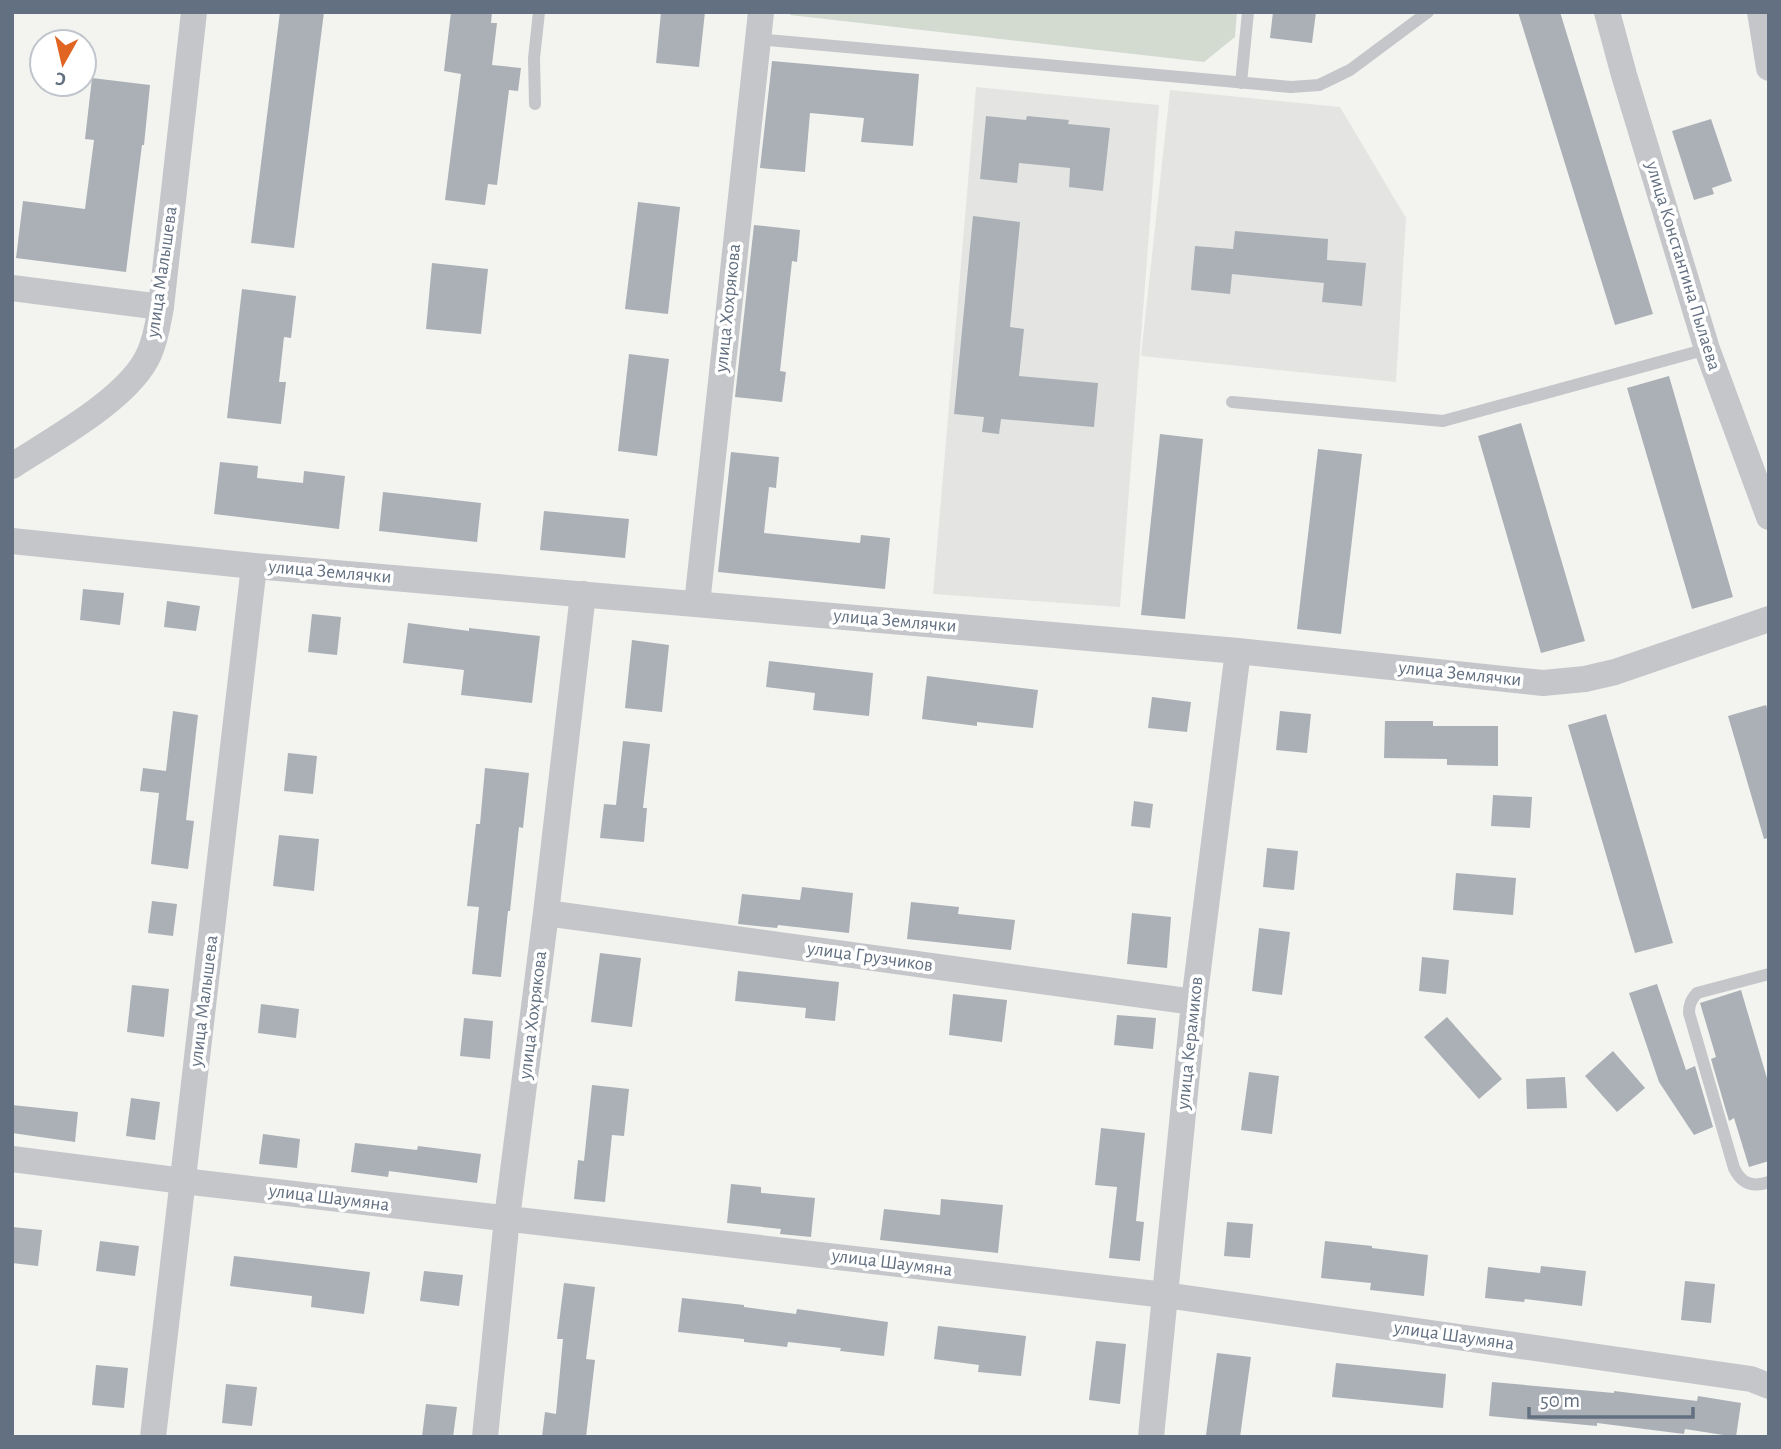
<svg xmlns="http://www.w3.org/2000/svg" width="1781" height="1449" font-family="'Alegreya Sans',sans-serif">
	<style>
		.built { fill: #e4e5e3 }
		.green { fill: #d3dbd1 }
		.building { fill: #aab0b6 }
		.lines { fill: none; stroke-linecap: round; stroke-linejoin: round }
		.service { stroke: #c4c6ca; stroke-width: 12 }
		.minor { stroke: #c4c6ca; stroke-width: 26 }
		.labels { text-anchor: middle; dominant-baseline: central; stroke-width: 7; stroke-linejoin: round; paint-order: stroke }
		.street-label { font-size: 19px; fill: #637081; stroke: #fff }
	</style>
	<rect width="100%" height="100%" fill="#f3f4f0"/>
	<path class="built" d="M976 87 1159 105 1120 607 933 594Z
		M1170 90 1340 107 1406 218 1396 382 1141 356Z"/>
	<path class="green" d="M791 12H1237L1235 37 1204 62 790 15Z"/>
	<path class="building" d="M280 12H324L294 248 251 243Z
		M451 12H492L491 23H497L492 65 521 68 518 91 509 90 497 185 488 184 485 205 445 200 461 74 444 71Z
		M661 12H705L699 67 656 63Z
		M1273 12H1316L1312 43 1270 38Z
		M1518 12H1560L1653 314 1615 325Z
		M772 61 919 74 913 146 861 142 864 118 810 113 805 172 760 168Z
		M92 78 150 85 144 145H142L126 272 16 258 23 201 85 209 94 140 85 139Z
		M986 116 1026 120 1027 116 1069 120 1068 124 1110 128 1103 191 1069 187 1070 168 1019 163 1017 183 980 179Z
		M1711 119 1732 181 1712 188 1714 194 1694 200 1672 131Z
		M638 202 680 207 668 314 625 309Z
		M973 216 1020 222 1010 327 1024 329 1019 376 1098 383 1094 427 1001 419 999 434 982 432 984 417 954 414Z
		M754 225 800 230 797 262 792 261 780 371 786 372 782 402 735 397Z
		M1235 231 1328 239 1327 260 1366 263 1362 306 1322 302 1324 283 1232 274 1230 294 1191 290 1195 246 1233 249Z
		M432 263 488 269 481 334 426 329Z
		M242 289 296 296 291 338 284 337 279 382H286L281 424 227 418Z
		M629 354 669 359 657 456 618 451Z
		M1669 376 1733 597 1692 609 1627 388Z
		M1521 423 1585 641 1541 653 1478 436Z
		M1160 434 1203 439 1185 619 1141 615Z
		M1318 449 1362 454 1341 634 1297 629Z
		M731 452 779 457 776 488 769 487 764 533 860 543 861 535 890 538 885 589 718 572Z
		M220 462 258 466 257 478 303 483 304 471 345 476 339 529 214 514Z
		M383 492 481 503 477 542 379 531Z
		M544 511 629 519 625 558 540 550Z
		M83 589 124 593 120 625 80 620Z
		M167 601 200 606 196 631 164 627Z
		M312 614 341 617 337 655 308 652Z
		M408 623 469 631V628L540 636 532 703 461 695 464 670 403 663Z
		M632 640 669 645 662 712 625 708Z
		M769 661 873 673 869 716 813 710 815 693 766 687Z
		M927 676 1038 690 1033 728 977 722V726L922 719Z
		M1152 697 1191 702 1187 732 1148 728Z
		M1766 705 1769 714V838L1764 839 1728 716Z
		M173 711 198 715 186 820 194 821 188 869 151 864 159 793 140 791 143 768 166 771Z
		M1280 711 1311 714 1307 753 1276 750Z
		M1606 714 1673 943 1635 953 1568 725Z
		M1385 721H1433V726H1498V766L1447 765V759L1384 758Z
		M623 741 650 744 643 808H647L644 842 600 838 604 804 616 805Z
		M288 753 317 756 313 794 284 791Z
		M485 768 529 773 523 828 519 827 510 911H508L501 977 472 974 479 907 467 906 476 824H480Z
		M1493 795 1532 797 1530 828 1491 826Z
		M1134 801 1153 804 1150 828 1131 826Z
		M279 835 319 839 314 891 273 886Z
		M1267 848 1298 851 1294 890 1263 887Z
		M1456 873 1516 878 1513 915 1453 910Z
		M802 887 853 893 849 933 778 925 777 928 738 924 742 894 800 900Z
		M152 901 177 904 173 936 148 933Z
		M911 902 959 907 958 914 1015 920 1011 950 907 939Z
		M1132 913 1171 917 1167 968 1127 964Z
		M1259 928 1290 932 1282 995 1252 991Z
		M600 953 641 958 632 1027 591 1022Z
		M1422 957 1449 960 1446 994 1419 991Z
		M738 971 839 982 835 1021 805 1018 806 1008 735 1001Z
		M1657 984 1686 1070 1695 1066 1713 1127 1694 1135 1659 1082 1629 993Z
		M132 985 169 989 164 1037 127 1032Z
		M1741 990 1769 1085V1161L1749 1167 1734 1118 1729 1121 1711 1059 1716 1057 1700 1003Z
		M953 994 1007 1000 1002 1042 949 1035Z
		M261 1004 299 1009 296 1038 258 1033Z
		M1117 1015 1156 1018 1153 1049 1114 1045Z
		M1447 1017 1502 1079 1479 1099 1424 1037Z
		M464 1018 493 1021 490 1059 460 1056Z
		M1613 1051 1645 1088 1617 1112 1585 1076Z
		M1249 1072 1279 1076 1272 1134 1241 1130Z
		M1565 1077 1567 1108 1527 1109 1526 1079Z
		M592 1085 629 1089 624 1136 612 1135 605 1202 574 1199 578 1160 584 1161Z
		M131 1098 160 1102 155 1140 126 1136Z
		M12 1105 78 1112 75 1142 12 1133Z
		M1101 1128 1145 1133 1136 1221 1144 1222 1140 1261 1109 1258 1117 1187 1095 1185Z
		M263 1134 300 1139 297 1168 259 1164Z
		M355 1143 417 1150 418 1146 481 1154 477 1183 389 1171 388 1177 351 1172Z
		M731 1184 761 1187V1193L815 1198 811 1237 780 1234 781 1229 727 1223Z
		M941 1199 1003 1205 998 1253 880 1240 884 1209 940 1215Z
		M1227 1222 1253 1224 1250 1258 1224 1256Z
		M12 1227 42 1230 38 1266 12 1263Z
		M100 1241 139 1246 135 1276 96 1271Z
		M1325 1241 1372 1246V1248L1428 1255 1424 1296 1370 1290 1371 1283 1321 1278Z
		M234 1256 370 1272 364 1314 311 1307 312 1296 230 1286Z
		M1541 1266 1586 1271 1582 1306 1525 1299 1524 1302 1485 1298 1488 1267 1540 1273Z
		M424 1271 463 1275 459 1306 420 1301Z
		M1685 1281 1715 1284 1711 1323 1681 1320Z
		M564 1283 595 1287 586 1359 595 1360 586 1437H542L545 1412 556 1414 563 1339H557Z
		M682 1298 744 1305V1307L796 1314 797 1309 888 1322 884 1356 840 1351 841 1348 788 1342 787 1347 744 1342V1339L678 1332Z
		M938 1326 1026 1336 1021 1376 978 1372 979 1365 934 1359Z
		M1096 1341 1126 1344 1120 1404 1089 1400Z
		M1217 1353 1251 1357 1240 1437 1206 1435Z
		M1336 1363 1446 1374 1443 1408 1332 1397Z
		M96 1365 128 1368 124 1408 92 1405Z
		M1492 1382 1614 1393V1391L1697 1401 1698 1396 1741 1403 1736 1437 1685 1429 1684 1434 1597 1423V1426L1489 1416Z
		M226 1384 257 1387 252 1426 222 1423Z
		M426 1404 457 1407 453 1437H422Z"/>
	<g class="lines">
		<path class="service" d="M757 39 1291 87 1319 85 1350 70 1428 12
			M1241 83 1248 12
			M535 104 534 58 539 12
			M1232 402 1443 421 1707 349
			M1769 974 1697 993C1691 1000 1689 1004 1689 1013L1734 1168C1741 1183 1752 1188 1769 1182"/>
		<path class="minor" d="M1607 12 1624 75 1707 349 1769 517
			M1760 12 1769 68
			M12 288 161 307
			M12 466C52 440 130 398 149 354 156 339 158 323 161 307L194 12
			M12 541 254 566 1238 651 1543 683 1585 679 1615 672 1769 619
			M697 604 761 12
			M546 913 1194 1002
			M12 1159 183 1181 1165 1295 1751 1379 1769 1386
			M153 1437 254 566
			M485 1437 507 1218 546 913 583 594
			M1151 1437 1194 1002 1238 651"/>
	</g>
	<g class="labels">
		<g class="street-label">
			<text transform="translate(1683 266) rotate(73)">улица Константина Пылаева</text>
			<text transform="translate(162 272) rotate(-82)">улица Малышева</text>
			<text transform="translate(728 308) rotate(-84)">улица Хохрякова</text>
			<text transform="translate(330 572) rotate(5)">улица Землячки</text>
			<text transform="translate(895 621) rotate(5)">улица Землячки</text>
			<text transform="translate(1460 674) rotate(6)">улица Землячки</text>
			<text transform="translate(870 957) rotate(8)">улица Грузчиков</text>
			<text transform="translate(204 1001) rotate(-83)">улица Малышева</text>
			<text transform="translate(533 1015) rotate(-83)">улица Хохрякова</text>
			<text transform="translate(1190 1043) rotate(-84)">улица Керамиков</text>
			<text transform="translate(329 1198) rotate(7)">улица Шаумяна</text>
			<text transform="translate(892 1263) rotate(7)">улица Шаумяна</text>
			<text transform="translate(1454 1336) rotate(8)">улица Шаумяна</text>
		</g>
	</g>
	<rect width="1781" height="1449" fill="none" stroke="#637081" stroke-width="28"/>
	<g transform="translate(63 63) rotate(188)"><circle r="33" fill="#ffffff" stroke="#c1c6cd" stroke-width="2"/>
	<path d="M0-5L12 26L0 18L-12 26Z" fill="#e16522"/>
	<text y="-10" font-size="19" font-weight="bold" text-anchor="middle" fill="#637081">С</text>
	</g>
	<path d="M1529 1407v10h164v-10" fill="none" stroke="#637081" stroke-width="3.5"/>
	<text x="1540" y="1407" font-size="21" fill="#637081" stroke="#ffffff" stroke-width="5" paint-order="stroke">50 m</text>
</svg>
